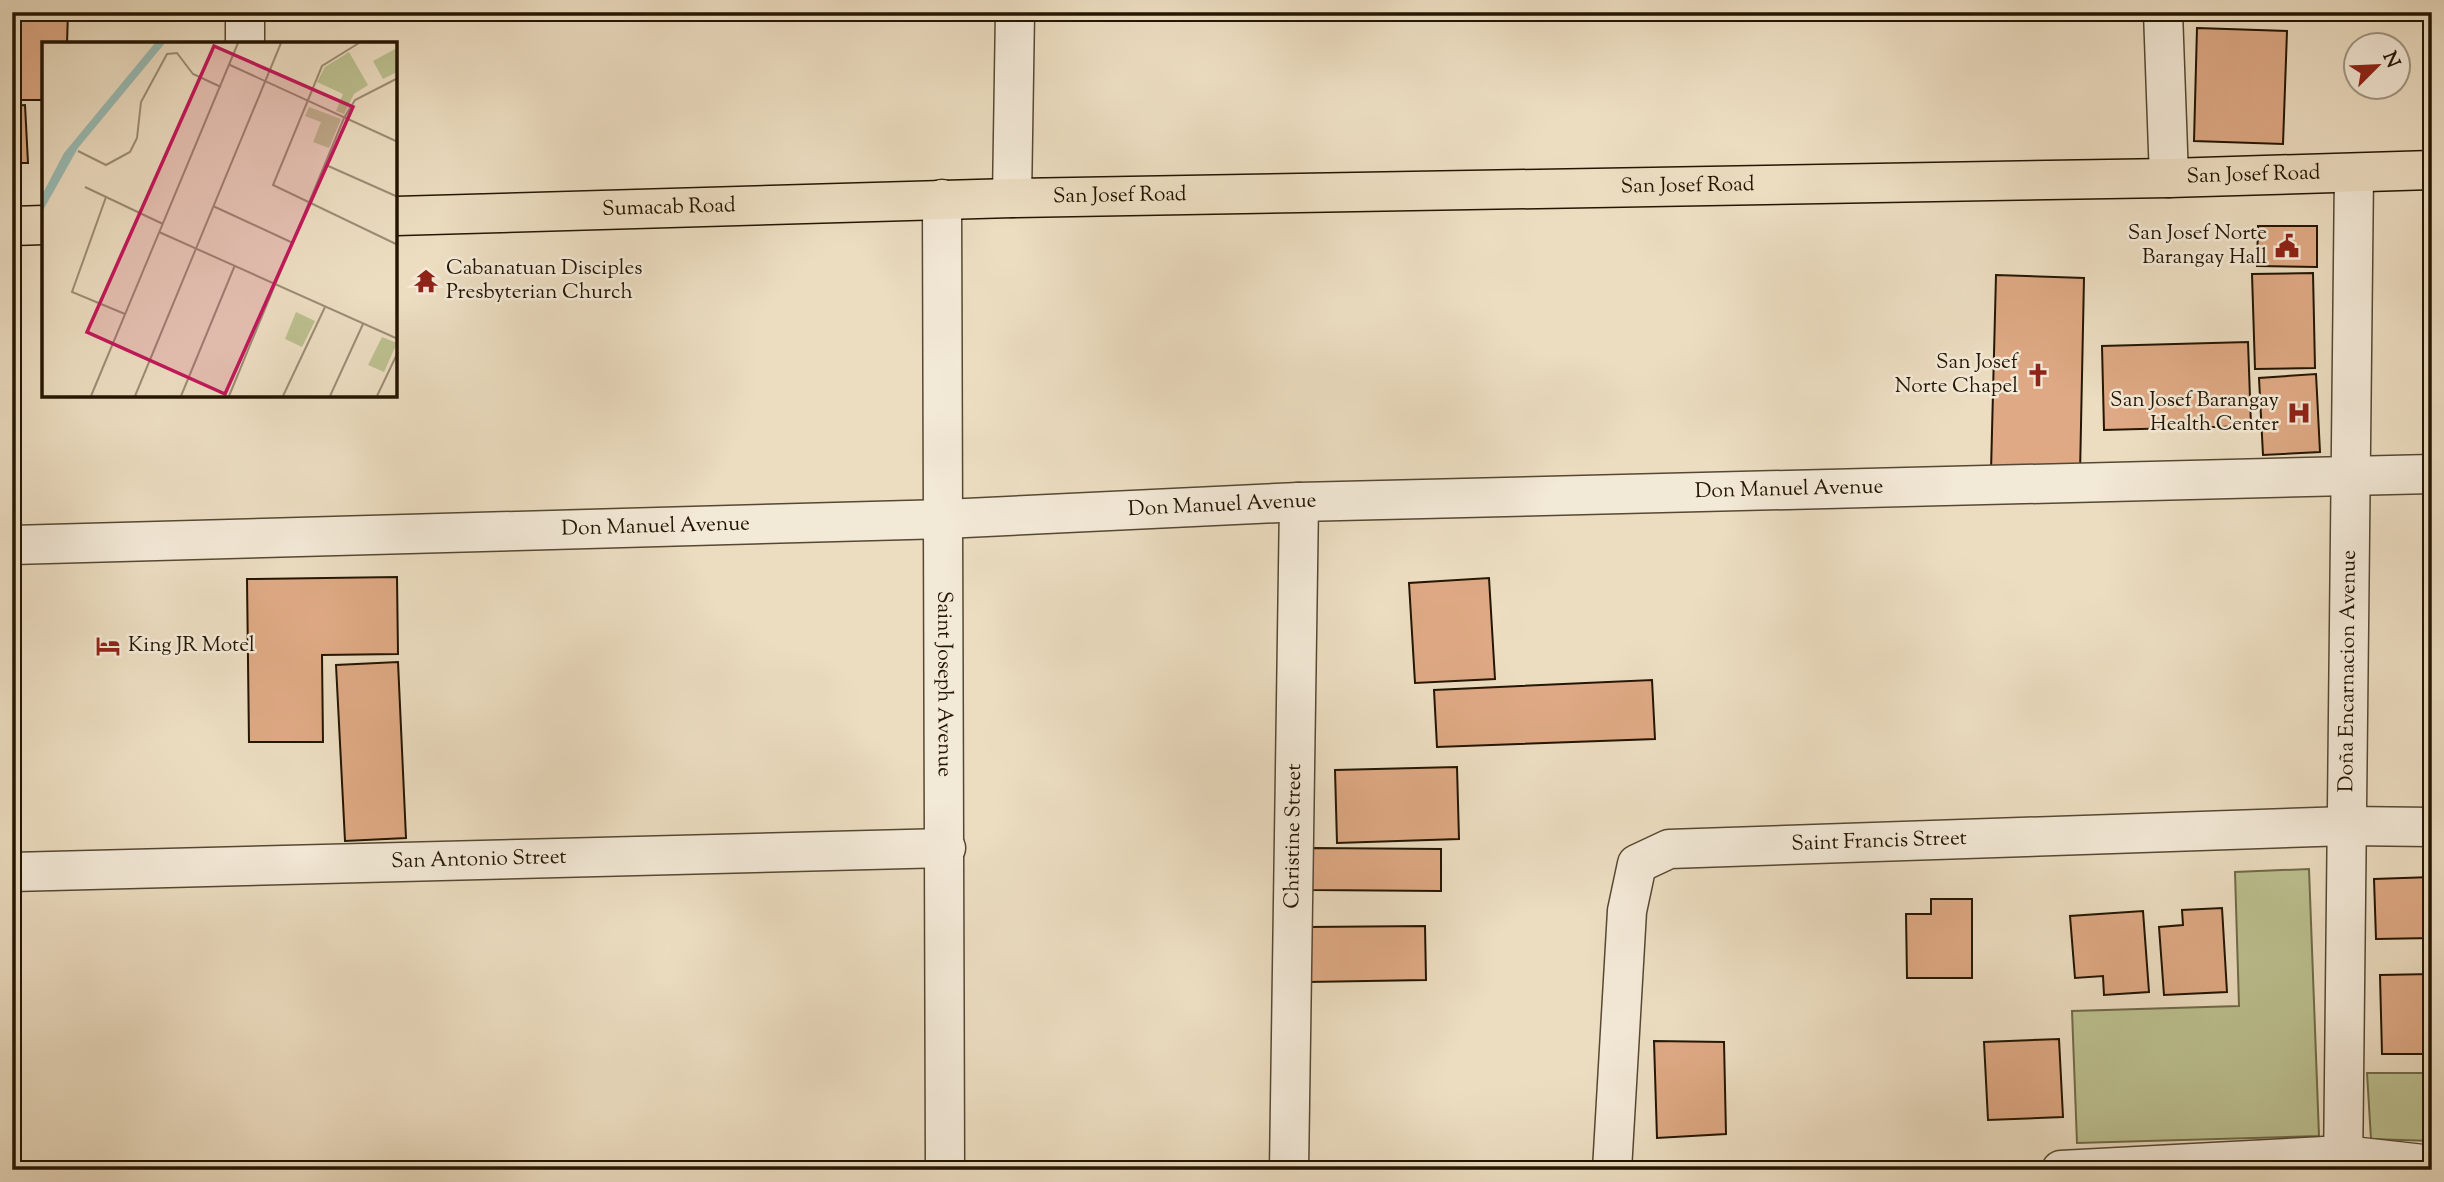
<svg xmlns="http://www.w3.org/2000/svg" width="2444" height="1182" font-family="'Sorts Mill Goudy',serif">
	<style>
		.green { fill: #bcc090; stroke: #706b49; stroke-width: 2 }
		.building { fill: #dea984; stroke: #241602; stroke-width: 2 }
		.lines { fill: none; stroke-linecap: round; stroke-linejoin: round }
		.minor-casing { stroke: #564832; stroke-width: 41 }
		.major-casing { stroke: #241602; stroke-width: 41 }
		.minor { stroke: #f3e9d7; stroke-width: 38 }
		.major { stroke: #ecddc1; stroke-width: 38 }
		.labels { text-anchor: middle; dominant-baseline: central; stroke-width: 5; stroke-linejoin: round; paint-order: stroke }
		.street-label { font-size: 21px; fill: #241602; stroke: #f3e9d7 }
		.poi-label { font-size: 21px; fill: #241602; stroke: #f3e9d7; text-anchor: end }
		.inset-road { fill: none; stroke: #9c8d75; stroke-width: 2 }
		.view { fill: #c2185b; fill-opacity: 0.15; stroke: #c2185b; stroke-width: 3.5 }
		.inset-edge { fill: none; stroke: #241602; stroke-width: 3.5 }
	</style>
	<rect width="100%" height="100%" fill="#ecddc1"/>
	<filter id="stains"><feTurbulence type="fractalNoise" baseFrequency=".00286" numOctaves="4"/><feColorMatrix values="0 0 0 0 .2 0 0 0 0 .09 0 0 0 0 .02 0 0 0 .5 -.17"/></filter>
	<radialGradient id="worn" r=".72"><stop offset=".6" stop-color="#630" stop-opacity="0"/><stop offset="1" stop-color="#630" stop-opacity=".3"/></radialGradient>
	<path class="green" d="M2309 869 2319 1136 2077 1143 2072 1011 2239 1006 2235 872Z
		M2367 1073H2432V1141L2371 1139Z"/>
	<path class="building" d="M12 12H68L67 44H44V100H12Z
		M2197 28 2287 31 2283 144 2194 141Z
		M25 105 28 163H12V106Z
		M2258 226H2317V267L2257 266Z
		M2313 273 2315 368 2255 369 2252 274Z
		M1996 275 2084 278 2080 474 1991 471Z
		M2248 342 2251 426 2104 430 2102 346Z
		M2316 374 2320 452 2263 455 2259 378Z
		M397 577 398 654 322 655 323 742H249L247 579Z
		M1489 578 1495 679 1415 683 1409 583Z
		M398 662 406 838 345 841 336 665Z
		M1652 680 1655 739 1437 747 1434 690Z
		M1457 767 1459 839 1337 843 1335 770Z
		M1312 848 1441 849V891L1312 890Z
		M2432 877V938L2376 939 2374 879Z
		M1931 899H1972V978H1907L1906 914H1931Z
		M2222 908 2227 992 2164 995 2159 927 2183 925 2182 910Z
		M2143 911 2149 992 2104 995 2103 976 2075 978 2070 916Z
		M1425 926 1426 980 1308 982 1307 927Z
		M2432 974V1054H2382L2380 975Z
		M2059 1039 2063 1117 1988 1120 1984 1042Z
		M1654 1041 1724 1042 1726 1134 1657 1138Z"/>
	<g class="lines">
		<g class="minor-casing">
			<g id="minor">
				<path d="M245 12V44"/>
				<path d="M2163 12 2169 178"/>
				<path d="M1012 198 1015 12"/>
				<path id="s1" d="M942 199 945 1170"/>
				<path id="s2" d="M12 545 945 519 1299 502 2432 474"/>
				<path id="s3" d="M12 872 946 848"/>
				<path id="s4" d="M1289 1170 1299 502"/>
				<path id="s5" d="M1612 1170 1627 911 1637 864 1669 849 2347 826 2432 827"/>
				<path d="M2061 1170 2343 1155 2432 1165"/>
				<path id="s6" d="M2343 1170 2354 173"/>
			</g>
		</g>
		<g class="major-casing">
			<g id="major">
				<path id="s7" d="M396 216 1012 198 2169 178 2432 170"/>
				<path d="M12 226 44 225"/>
			</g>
		</g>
		<use href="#minor" class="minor"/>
		<use href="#major" class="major"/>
	</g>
	<defs>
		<g id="civic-bare" transform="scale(1.89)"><path d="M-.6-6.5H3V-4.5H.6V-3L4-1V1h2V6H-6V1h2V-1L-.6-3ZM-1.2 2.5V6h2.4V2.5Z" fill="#8f2418" stroke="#f3e9d7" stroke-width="2.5" paint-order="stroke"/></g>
		<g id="temple-bare" transform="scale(1.89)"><path d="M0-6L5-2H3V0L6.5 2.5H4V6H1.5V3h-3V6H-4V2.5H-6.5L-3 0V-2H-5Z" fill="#8f2418" stroke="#f3e9d7" stroke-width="2.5" paint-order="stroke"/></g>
		<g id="church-bare" transform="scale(1.89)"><path d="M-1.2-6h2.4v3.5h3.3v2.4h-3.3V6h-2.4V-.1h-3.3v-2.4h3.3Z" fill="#8f2418" stroke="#f3e9d7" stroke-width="2.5" paint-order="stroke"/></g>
		<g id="hospital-bare" transform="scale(1.89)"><path d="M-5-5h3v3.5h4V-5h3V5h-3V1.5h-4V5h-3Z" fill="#8f2418" stroke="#f3e9d7" stroke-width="2.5" paint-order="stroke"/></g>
		<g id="hotel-bare" transform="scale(1.89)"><path d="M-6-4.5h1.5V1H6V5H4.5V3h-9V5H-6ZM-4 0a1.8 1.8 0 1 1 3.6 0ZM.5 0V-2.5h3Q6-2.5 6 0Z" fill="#8f2418" stroke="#f3e9d7" stroke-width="2.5" paint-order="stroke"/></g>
	</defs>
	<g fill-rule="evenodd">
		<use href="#civic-bare" x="2287" y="246"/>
		<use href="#temple-bare" x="426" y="281"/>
		<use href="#church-bare" x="2038" y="375"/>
		<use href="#hospital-bare" x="2299" y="413"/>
		<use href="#hotel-bare" x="108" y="646"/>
	</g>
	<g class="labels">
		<g class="street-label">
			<text stroke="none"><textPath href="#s7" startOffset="1858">San Josef Road</textPath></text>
			<text stroke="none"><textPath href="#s7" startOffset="1292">San Josef Road</textPath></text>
			<text stroke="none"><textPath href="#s7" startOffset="724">San Josef Road</textPath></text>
			<text stroke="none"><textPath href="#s7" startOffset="273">Sumacab Road</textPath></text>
			<text stroke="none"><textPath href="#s2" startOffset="1778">Don Manuel Avenue</textPath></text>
			<text stroke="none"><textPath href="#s2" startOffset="1211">Don Manuel Avenue</textPath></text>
			<text stroke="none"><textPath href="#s2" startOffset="644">Don Manuel Avenue</textPath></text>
			<text stroke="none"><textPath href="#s6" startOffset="499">Doña Encarnacion Avenue</textPath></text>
			<text stroke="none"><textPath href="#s1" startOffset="485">Saint Joseph Avenue</textPath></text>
			<text stroke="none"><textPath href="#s4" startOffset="334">Christine Street</textPath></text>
			<text stroke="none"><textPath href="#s5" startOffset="553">Saint Francis Street</textPath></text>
			<text stroke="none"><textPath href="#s3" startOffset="467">San Antonio Street</textPath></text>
		</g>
		<g class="poi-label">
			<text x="2267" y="234">San Josef Norte<tspan x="2267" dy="24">Barangay Hall</tspan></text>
			<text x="446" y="269" text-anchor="start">Cabanatuan Disciples<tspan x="446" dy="24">Presbyterian Church</tspan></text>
			<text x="2018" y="363">San Josef<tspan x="2018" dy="24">Norte Chapel</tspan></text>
			<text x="2279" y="401">San Josef Barangay<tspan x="2279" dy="24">Health Center</tspan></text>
			<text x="128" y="646" text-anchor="start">King JR Motel</text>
		</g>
	</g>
	<g transform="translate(42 42)">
		<rect width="355" height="355" fill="#ecddc1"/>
		<path d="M355 6V30L341 37 331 19ZM307 10 326 43 312 52 302 72 294 69 301 52 275 40 283 25ZM267 65 299 77 287 106 271 100 279 80 263 74ZM254 270 273 279 260 305 243 297ZM340 295 355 301 342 330 326 323Z" fill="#bcc090"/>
		<path d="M113 1H123L36 106 0 170V153L22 111Z" fill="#99bbb4"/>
		<path class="inset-road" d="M317 1 280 24 231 143 356 203M188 23 356 100M36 109 64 123 88 110 95 96 99 60 125 12 135 11 151 32 179 45M284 123 356 155M43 145 121 182M64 155 30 250 83 272M171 164 251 201M117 190 356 297M49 354 196 1M93 354 239 1M139 354 193 223M187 354 302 76 313 58 356 36M241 354 283 265M288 354 321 282M335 354 356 310"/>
		<path class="view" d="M172 4 311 65 183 352 45 290Z"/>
		<rect width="355" height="355" class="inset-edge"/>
	</g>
	<rect width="2444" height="1182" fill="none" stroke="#ecddc1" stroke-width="42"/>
	<rect x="14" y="14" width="2416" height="1154" fill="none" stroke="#241602" stroke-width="3.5"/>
	<rect x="21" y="21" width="2402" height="1140" fill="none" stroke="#241602" stroke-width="2"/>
	<g transform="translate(2377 66) rotate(66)"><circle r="33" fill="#f3e9d7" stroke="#a09582" stroke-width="2"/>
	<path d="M0-5L12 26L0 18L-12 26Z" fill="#8f2418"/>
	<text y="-10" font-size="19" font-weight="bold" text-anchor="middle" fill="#241602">N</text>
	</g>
	<rect width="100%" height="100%" filter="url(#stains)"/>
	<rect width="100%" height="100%" fill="url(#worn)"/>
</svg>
